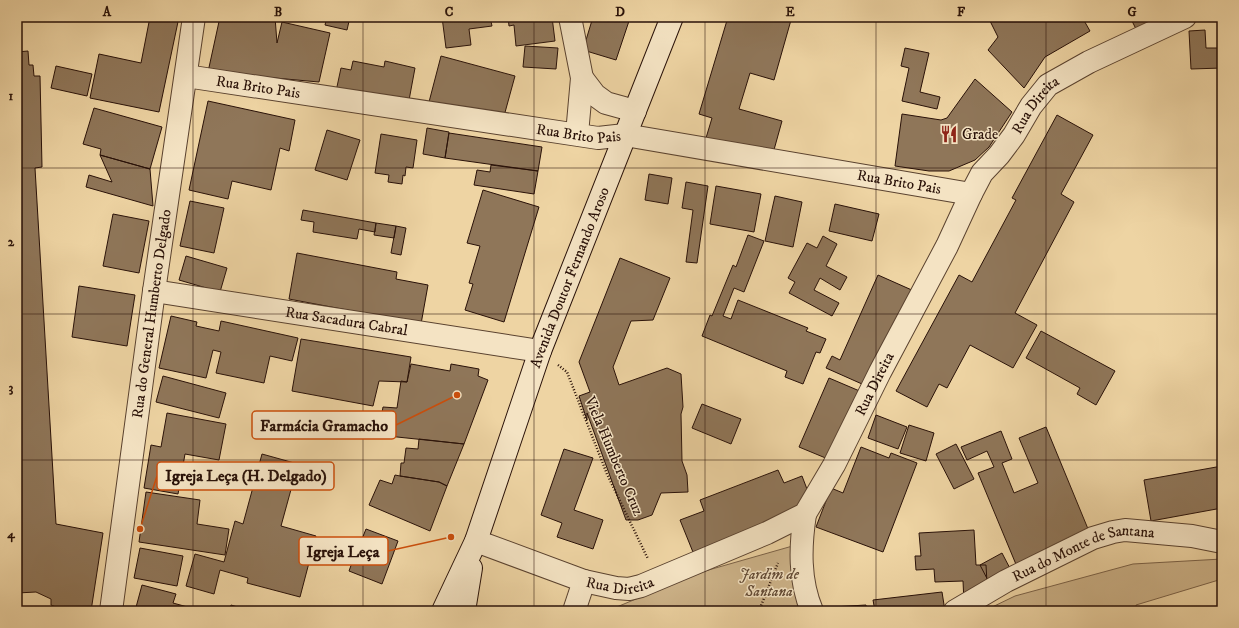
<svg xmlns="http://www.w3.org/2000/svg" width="1239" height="628" font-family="'IM FELL DW Pica',serif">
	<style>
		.green { fill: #cdb389; stroke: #7b6248 }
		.building { fill: #8f7659; stroke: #291108 }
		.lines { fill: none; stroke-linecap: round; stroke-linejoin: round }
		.street-casing { stroke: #5a422f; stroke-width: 24 }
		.secondary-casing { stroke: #291108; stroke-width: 24 }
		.path { stroke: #291108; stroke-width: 2.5; stroke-dasharray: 1 2; stroke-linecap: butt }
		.street { stroke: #f4e3c3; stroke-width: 22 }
		.secondary { stroke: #f4e3c3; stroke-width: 22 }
		.grid { fill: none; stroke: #291108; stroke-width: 1; stroke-opacity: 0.55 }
		.labels { text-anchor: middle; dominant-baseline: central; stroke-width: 3; stroke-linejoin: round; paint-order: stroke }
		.street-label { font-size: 15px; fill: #291108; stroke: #f4e3c3 }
		.poi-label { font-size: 15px; fill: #291108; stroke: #f4e3c3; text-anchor: start }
		.park-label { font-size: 15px; font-style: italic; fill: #624a35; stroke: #f4e3c3 }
		.leader { fill: none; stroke: #cb4e0b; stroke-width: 1.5 }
		.callout-dot { fill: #cb4e0b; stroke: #f4e3c3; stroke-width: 1.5 }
		.callout { fill: #f4e3c3; stroke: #cb4e0b; stroke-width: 1.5 }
		.callout-label { font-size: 16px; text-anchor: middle; font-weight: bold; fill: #291108 }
		.neatline { fill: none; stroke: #291108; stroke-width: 1.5 }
		.grid-label { font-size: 13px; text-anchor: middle; font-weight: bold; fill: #291108 }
	</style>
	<rect width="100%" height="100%" fill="#eed4a3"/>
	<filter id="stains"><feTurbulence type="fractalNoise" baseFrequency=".005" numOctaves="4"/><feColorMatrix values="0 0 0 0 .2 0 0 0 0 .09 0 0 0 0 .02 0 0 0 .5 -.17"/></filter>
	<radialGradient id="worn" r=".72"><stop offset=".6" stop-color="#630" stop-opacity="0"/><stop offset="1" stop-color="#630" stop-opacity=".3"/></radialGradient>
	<path class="green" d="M796 545 807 611H611L612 609 698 573Z
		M1222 559V579L1136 605 1137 611H984L1015 596 1133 564Z"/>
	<path class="building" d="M150 17H179L159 112 90 98 99 54 141 63Z
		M220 17H275L277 43 282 22 330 33 319 82 208 72Z
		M327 17H350L347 30 325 25Z
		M442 17H490L492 26 469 29 471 45 446 48Z
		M508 17H552L555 41 516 46 514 25 509 26Z
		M593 17H615L629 21 616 60 583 50Z
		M728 17H781L791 20 774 80 750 73 739 109 782 121 772 157 706 138 712 118 699 114Z
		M997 17H1082L1090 31 1045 57 1024 88 988 50 998 37 990 21Z
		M1130 17H1176L1140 37Z
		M1205 30 1206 48H1222V68L1191 69 1189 31Z
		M525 46 558 48 556 69 523 67Z
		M905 48 929 53 920 92 940 97 937 109 902 101 909 68 901 66Z
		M28 51 29 65H33L34 76H40L42 167 35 168 56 524 103 533 91 611 69 609V611H66L51 605V599L36 592 17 593V52Z
		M441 56 515 76 501 127 429 102Z
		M353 61 384 67 385 61 415 68 407 111 335 96 341 68 351 70Z
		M56 66 92 74 87 96 51 88Z
		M975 79 1012 112 989 147 975 160 949 171H929L895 166 902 114 941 120 947 118Z
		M208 101 295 120 289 151 280 148 271 190 232 181 228 199 189 190Z
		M94 108 162 127 150 169 100 155 101 149 83 144Z
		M1057 115 1093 135 1061 194 1074 202 1015 313 1037 325 1013 368 970 345 947 388 939 384 927 407 896 391 959 275 972 282 1016 200 1012 198Z
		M427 128 449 132 445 158 423 154Z
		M327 130 360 140 347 180 315 170Z
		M449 133 542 147 538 171 445 158Z
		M381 134 417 140 413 168 406 167 405 176 403 175 402 184 388 182 389 175 375 173Z
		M100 155 150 169 153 206 86 187 89 175 112 182Z
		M491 165 538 171 534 194 474 185 477 170 490 172Z
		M649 174 672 178 668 204 645 200Z
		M686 182 708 186 697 263 686 262 693 210 682 208Z
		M716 186 761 194 754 232 710 224Z
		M483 190 539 207 504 322 465 310 473 284 469 283 480 246 467 243Z
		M775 196 802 202 793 247 765 241Z
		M190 201 224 208 214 253 180 246Z
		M835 204 879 214 872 241 829 231Z
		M303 210 376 223 375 232 359 229 357 239 313 232 314 222 301 220Z
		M113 214 149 221 139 273 103 266Z
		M376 223 396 226 394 238 374 235Z
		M396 226 406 228 401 255 391 253Z
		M748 235 764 241 744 292 734 288 723 316 731 319 738 300 808 328 806 331 826 339 820 353 816 352 803 384 785 377 787 371 702 336 710 315 712 316 733 265 736 267Z
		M823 236 837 244 826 266 847 277 840 290 820 278 814 290 839 303 832 316 789 293 795 282 788 278 807 243 817 248Z
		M297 253 397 272 396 279 428 285 421 324 289 299Z
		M186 256 227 268 220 292 179 280Z
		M620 258 670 278 653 320 631 321 613 367 619 385 667 368 681 374 683 407 681 414 682 461 687 475 688 492 661 493 652 515 638 520H626L587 413V420L579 396 590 392 579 362Z
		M878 275 914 291 871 388 826 368 832 356 840 360Z
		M79 286 135 295 127 346 72 337Z
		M171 316 197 322 196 326 219 331 221 321 298 338 292 361 270 356 264 383 216 373 221 352 213 350 206 378 159 368Z
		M1041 331 1115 371 1096 405 1077 394 1080 388 1026 358Z
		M301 339 411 357 407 382 379 381 373 406 292 391Z
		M411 364 450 371 451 364 479 369 478 376 488 380 464 444 378 435 383 407 397 408 401 381 407 382Z
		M163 376 226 393 219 418 156 402Z
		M829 378 869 395 828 459 799 447Z
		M702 404 741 419 731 444 692 428Z
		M167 413 226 424 219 460 185 454 178 494 144 488 151 445 161 447Z
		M876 415 907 427 898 449 868 438Z
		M909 425 934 433 926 461 900 453Z
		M1046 427 1093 541 1020 574 978 473 994 467 987 451 967 460 961 447 1001 431 1012 459 1002 463 1014 493 1038 483 1019 438Z
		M419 439 464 444 447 486 439 482 400 476 401 463H404L406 448 418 449Z
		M956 444 974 479 954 489 936 454Z
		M861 447 889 458 891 453 917 463 883 552 816 527 831 488 843 493Z
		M564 449 593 458 574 510 603 520 593 549 557 537 562 523 541 515Z
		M262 454 298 464 281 526 316 536 300 597 247 583 248 578 220 570 214 594 186 586 195 554 224 562 235 521 243 524Z
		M1222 466V508L1151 521 1144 480Z
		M778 470 784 483 802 476 815 510 699 567 680 520 704 511 700 500Z
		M395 475 400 476 439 482 447 486 430 531 369 505 380 480 392 484Z
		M146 492 200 500 197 524 229 529 225 555 139 542Z
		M366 529 398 541 382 584 349 571 353 560 349 557 347 553 348 543 352 539H362Z
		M974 530 976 565H986L988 600 964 602 963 581 935 582 934 569 916 570 915 556H921L919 533Z
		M140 548 183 556 177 586 134 578Z
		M1002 553 1015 578 993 590 980 565Z
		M142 585 176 594 173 603 202 611H135Z
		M942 592 945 611H875L873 600Z
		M231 605 251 611H229Z
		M866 605 867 611H833V607Z"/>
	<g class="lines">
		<g class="street-casing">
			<g id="street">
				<path d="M570 17 582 78 577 134"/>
				<path id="s1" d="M186 76 598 138 625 135 971 194"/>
				<path d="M582 78 595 95 606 103 635 111"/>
				<path id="s2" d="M154 291 540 351"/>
				<path d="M805 514C800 547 799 580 812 611"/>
				<path id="s3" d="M476 541 584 581 616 588 629 589 641 586 767 533 805 514 834 465 880 372 947 246 971 194 982 173 999 155 1014 135 1031 106 1048 85 1089 62 1185 17"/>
				<path id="s4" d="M111 611 154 291 194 17"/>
				<path d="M574 611 584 581"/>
				<path id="s5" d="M955 611 1006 581 1093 538 1113 532 1125 530 1192 536 1222 542"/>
			</g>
		</g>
		<g class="secondary-casing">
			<g id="secondary">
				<path id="s6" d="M443 611 476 541 540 351 672 17"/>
				<path d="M464 611 471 568"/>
			</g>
		</g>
		<path class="path" d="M558 365 567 372 607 474 648 559
			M759 611 778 563"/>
		<use href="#street" class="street"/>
		<use href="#secondary" class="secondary"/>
	</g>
	<path class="grid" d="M193 17V611M363 17V611M534 17V611M705 17V611M876 17V611M1046 17V611M17 168H1222M17 314H1222M17 460H1222"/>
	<defs>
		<g id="restaurant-bare" transform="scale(1.38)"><path d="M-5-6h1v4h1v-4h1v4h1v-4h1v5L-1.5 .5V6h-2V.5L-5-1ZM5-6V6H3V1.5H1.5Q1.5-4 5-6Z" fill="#8f2418" stroke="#f4e3c3" stroke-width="2.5" paint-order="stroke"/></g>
	</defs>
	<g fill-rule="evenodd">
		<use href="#restaurant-bare" x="949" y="134"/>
	</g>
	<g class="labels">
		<g class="street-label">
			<text stroke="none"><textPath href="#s1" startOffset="73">Rua Brito Pais</textPath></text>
			<text stroke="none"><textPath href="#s3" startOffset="824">Rua Direita</textPath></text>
			<text stroke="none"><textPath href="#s1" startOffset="397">Rua Brito Pais</textPath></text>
			<text stroke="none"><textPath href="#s1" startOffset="722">Rua Brito Pais</textPath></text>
			<text stroke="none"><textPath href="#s6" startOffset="357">Avenida Doutor Fernando Aroso</textPath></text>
			<text stroke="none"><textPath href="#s4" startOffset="300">Rua do General Humberto Delgado</textPath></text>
			<text stroke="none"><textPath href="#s2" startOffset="195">Rua Sacadura Cabral</textPath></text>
			<text stroke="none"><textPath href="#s3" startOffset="500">Rua Direita</textPath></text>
			<text transform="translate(614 456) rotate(67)">Viela Humberto Cruz</text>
			<text stroke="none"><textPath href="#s5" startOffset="143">Rua do Monte de Santana</textPath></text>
			<text stroke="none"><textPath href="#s3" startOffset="152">Rua Direita</textPath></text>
		</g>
		<g class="poi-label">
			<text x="962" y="134">Grade</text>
		</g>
		<g class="park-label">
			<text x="769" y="574">Jardim de<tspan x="769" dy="17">Santana</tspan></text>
		</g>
	</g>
	<path class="leader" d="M457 395L396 425M140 529L157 476M451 537L388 551"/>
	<g class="callout-dot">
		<circle cx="457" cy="395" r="4"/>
		<circle cx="140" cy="529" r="4"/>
		<circle cx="451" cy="537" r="4"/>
	</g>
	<g class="callout">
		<rect x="252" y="411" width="144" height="28" rx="4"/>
		<rect x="157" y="462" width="177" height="28" rx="4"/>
		<rect x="299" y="537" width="89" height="28" rx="4"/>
	</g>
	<g class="callout-label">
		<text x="324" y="431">Farmácia Gramacho</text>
		<text x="246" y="481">Igreja Leça (H. Delgado)</text>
		<text x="343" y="557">Igreja Leça</text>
	</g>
	<rect width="1239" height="628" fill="none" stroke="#eed4a3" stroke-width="44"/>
	<rect x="22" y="22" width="1195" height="584" class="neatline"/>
	<g class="grid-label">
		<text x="107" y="16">A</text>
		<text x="278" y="16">B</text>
		<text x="449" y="16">C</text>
		<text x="620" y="16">D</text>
		<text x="790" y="16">E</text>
		<text x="961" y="16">F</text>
		<text x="1132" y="16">G</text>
		<text x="11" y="100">1</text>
		<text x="11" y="246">2</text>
		<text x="11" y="392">3</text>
		<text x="11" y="538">4</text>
	</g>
	<rect width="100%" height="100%" filter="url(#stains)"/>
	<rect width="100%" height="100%" fill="url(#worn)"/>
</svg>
